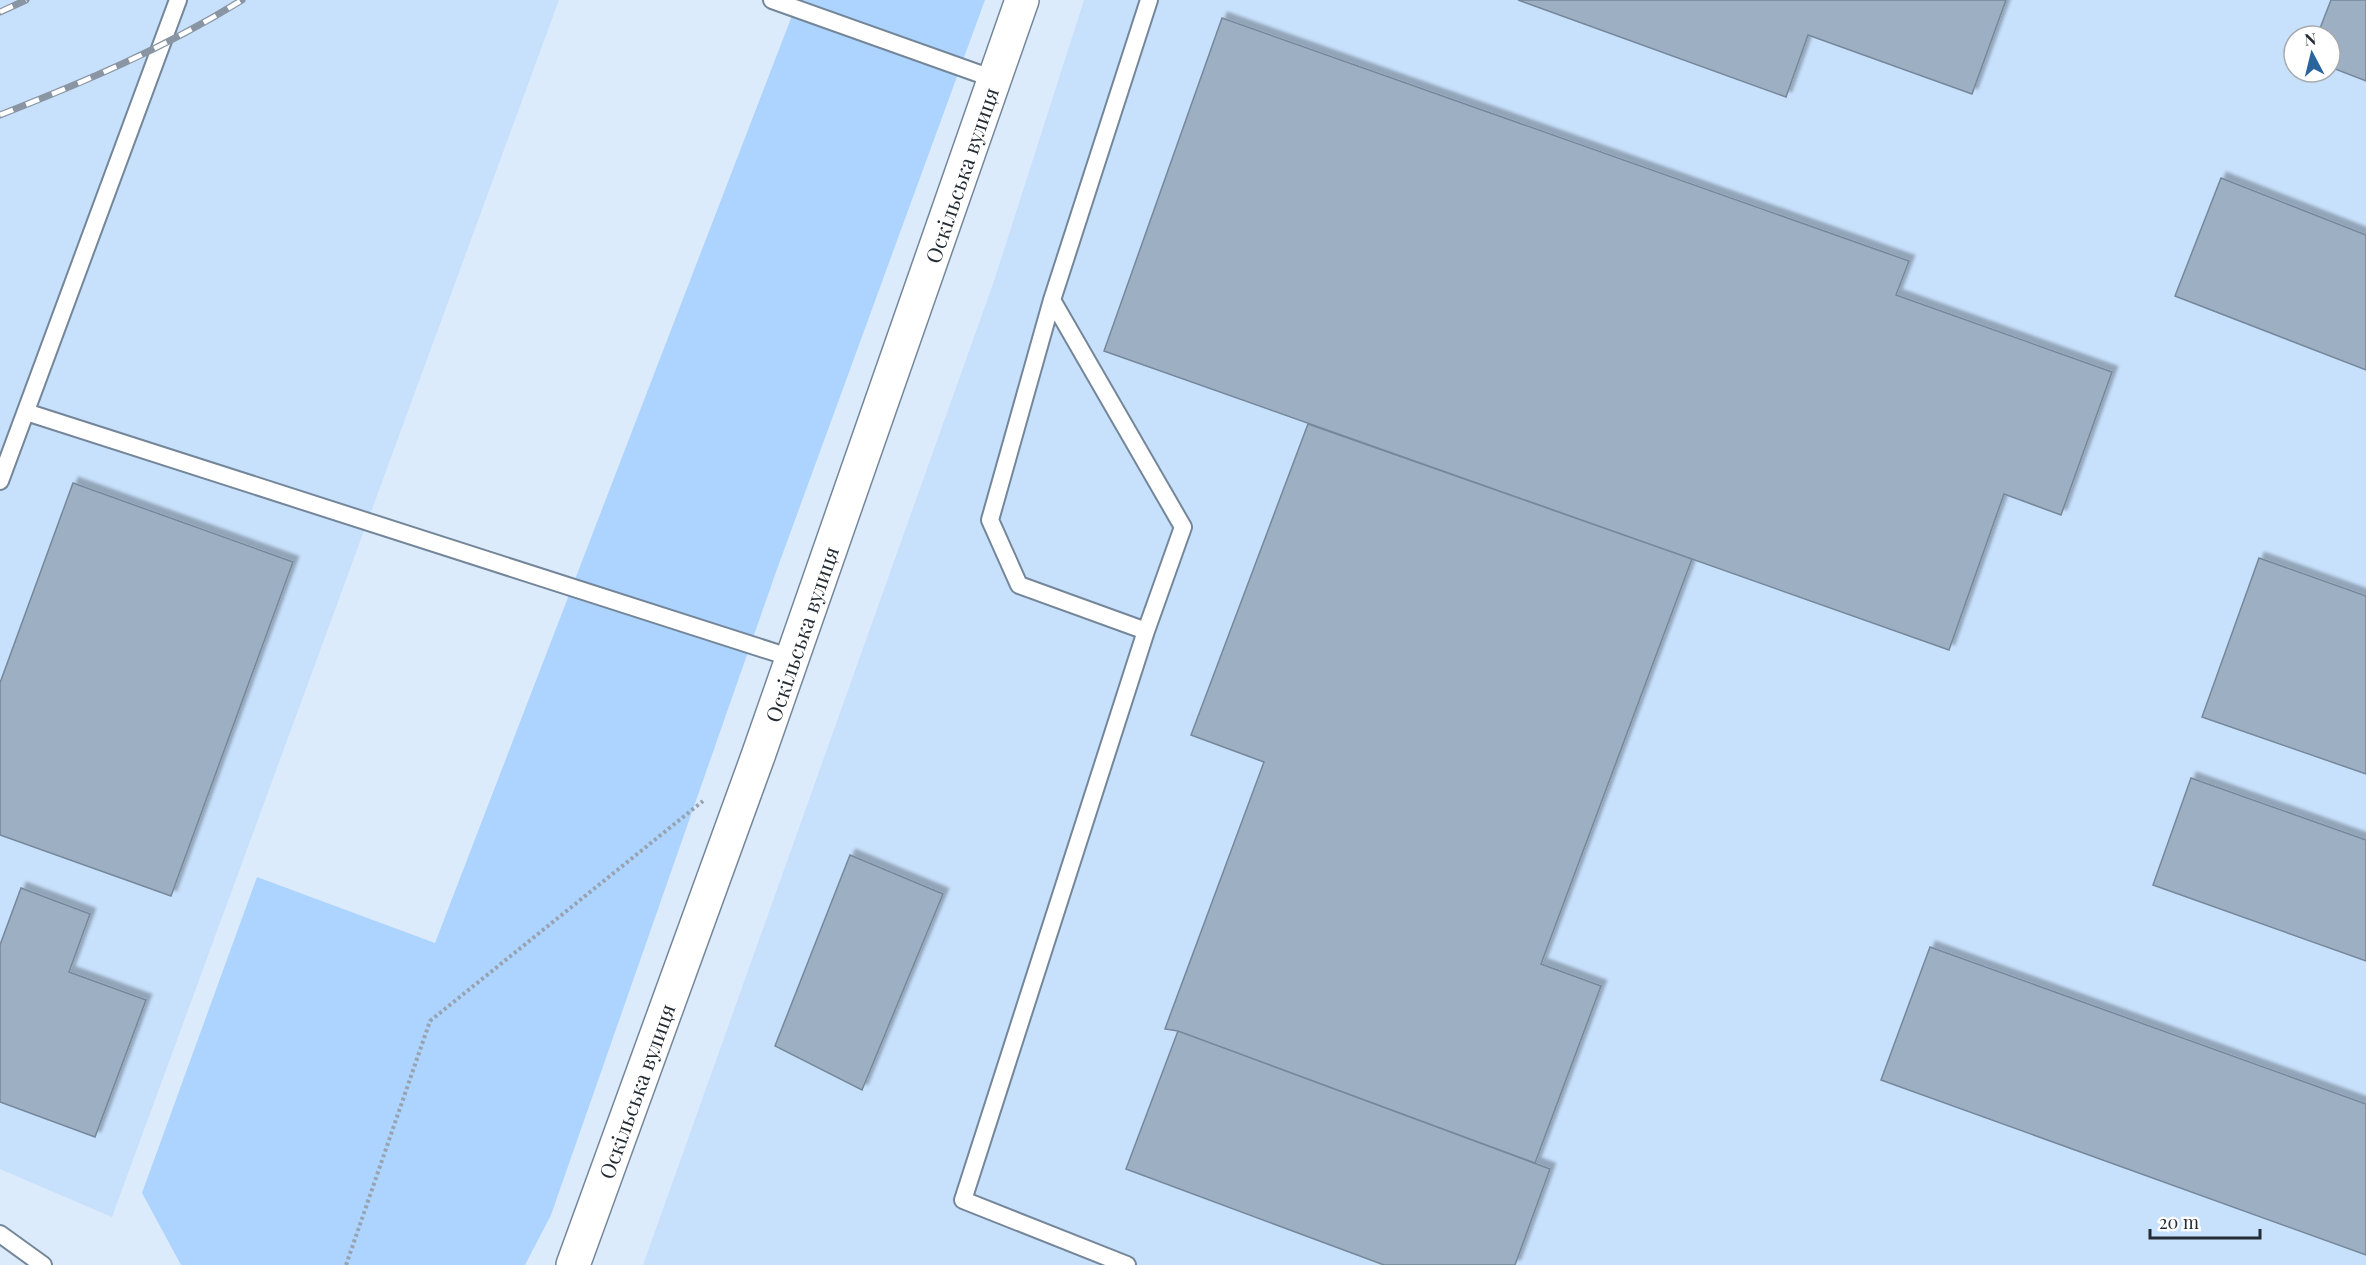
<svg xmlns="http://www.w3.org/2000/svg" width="2366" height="1265" font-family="'Playfair Display',serif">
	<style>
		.built { fill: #c7e0fb; fill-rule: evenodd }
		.green { fill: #add4fe }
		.building { fill: #9dafc3; stroke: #76889b; stroke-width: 1.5; filter: url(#shadow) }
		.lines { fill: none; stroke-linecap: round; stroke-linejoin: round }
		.lane-casing { stroke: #748699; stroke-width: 20 }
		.secondary-casing { stroke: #748699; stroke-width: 36 }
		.path { stroke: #97a3b1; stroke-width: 4; stroke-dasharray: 3 3; stroke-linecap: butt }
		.lane { stroke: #fff; stroke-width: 16 }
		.secondary { stroke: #fff; stroke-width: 33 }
		.rail-casing { stroke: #8995a2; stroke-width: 7 }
		.rail { stroke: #fff; stroke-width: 4.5; stroke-dasharray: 14; stroke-linecap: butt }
		.labels { text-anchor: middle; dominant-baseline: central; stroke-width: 6; stroke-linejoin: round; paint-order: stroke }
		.street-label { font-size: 21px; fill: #242c34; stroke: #fff }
	</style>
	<defs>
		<filter id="shadow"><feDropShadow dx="5.5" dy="-5.5" stdDeviation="1.5" flood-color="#0004"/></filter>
	</defs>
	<rect width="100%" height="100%" fill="#dcebfc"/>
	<path class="built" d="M0 0H559L112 1217 0 1169Z
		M1084 0H2366V1265H643L994 281ZM2294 36H2330V72H2294Z"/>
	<path class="green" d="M798 0H985L776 572 551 1215 525 1265H181L142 1193 257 877 435 943Z"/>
	<path class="building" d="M1518 0H2006L1972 94 1808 35 1786 97Z
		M2331 0H2366V81L2330 67V36H2317Z
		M1222 18 1909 261 1896 295 2112 372 2061 515 2004 494 1949 650 1104 351Z
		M2221 178 2366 235V370L2175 296Z
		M1308 424 1692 559 1541 964 1601 986 1535 1163 1178 1031 1165 1029 1264 762 1191 735Z
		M73 483 293 562 171 896 0 835V683Z
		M2259 558 2366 596V774L2202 717Z
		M2191 778 2366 840V961L2153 885Z
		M850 855 943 894 862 1090 775 1046Z
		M21 888 90 914 69 972 146 1000 95 1137 0 1102V945Z
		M1930 947 2366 1104V1255L1881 1080Z
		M1178 1031 1550 1169 1515 1265H1384L1126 1169Z"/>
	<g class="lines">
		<g class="lane-casing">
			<path id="lane" d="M772 0 994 79
				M1052 300 990 520 1019 585 1146 631
				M26 412 792 658
				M0 481 178 0
				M0 1234 43 1265
				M1127 1265 963 1200 1146 631 1183 527 1052 300 1149 0"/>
		</g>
		<g class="secondary-casing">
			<path id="secondary" d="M573 1265 758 756 1022 0"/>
		</g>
		<path class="path" d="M346 1265 430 1021 703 801"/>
		<use href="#lane" class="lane"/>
		<use href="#secondary" class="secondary"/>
		<g class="rail-casing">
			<path id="rail" d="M0 12 26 0
				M0 115C86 81 163 49 242 0"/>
		</g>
		<use href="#rail" class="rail"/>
	</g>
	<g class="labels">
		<g class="street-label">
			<text transform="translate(961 175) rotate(-71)">Оскільська вулиця</text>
			<text transform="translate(801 634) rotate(-71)">Оскільська вулиця</text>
			<text transform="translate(636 1091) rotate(-70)">Оскільська вулиця</text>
		</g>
	</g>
	<g transform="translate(2312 54) rotate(353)"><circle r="28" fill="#ffffff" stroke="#a7abae" stroke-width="1.5"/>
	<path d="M0-4.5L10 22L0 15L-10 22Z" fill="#2a649c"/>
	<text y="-9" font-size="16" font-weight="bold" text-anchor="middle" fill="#242c34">N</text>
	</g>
	<path d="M2150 1229v9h110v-9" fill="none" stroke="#242c34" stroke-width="3"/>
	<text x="2159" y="1229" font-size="18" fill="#242c34" stroke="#ffffff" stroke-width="4.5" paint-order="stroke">20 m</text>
</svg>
